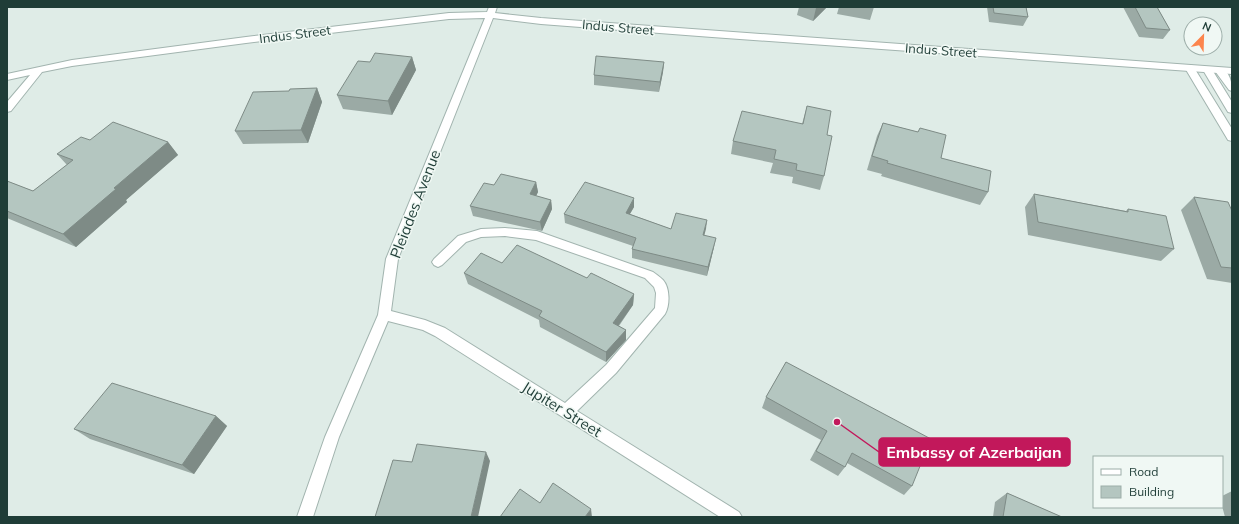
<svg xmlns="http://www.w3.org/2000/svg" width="1239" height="524" font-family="Mulish,sans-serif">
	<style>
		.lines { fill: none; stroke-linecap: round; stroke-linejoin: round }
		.service-casing { stroke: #a2b4af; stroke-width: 2 }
		.minor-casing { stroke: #a2b4af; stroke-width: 2 }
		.service { fill: #fff; fill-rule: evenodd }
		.minor { fill: #fff; fill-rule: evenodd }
		.wall { fill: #9baaa5 }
		.shaded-wall { fill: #7e8b86 }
		.building { fill: #b4c6c0; stroke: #7e8b86 }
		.labels { text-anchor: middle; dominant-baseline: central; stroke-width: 3; stroke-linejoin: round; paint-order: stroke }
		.far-street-label { font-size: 13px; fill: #1f3d37; stroke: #f0f8f4 }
		.street-label { font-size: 15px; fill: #1f3d37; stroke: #f0f8f4 }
		.leader { fill: none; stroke: #c2185b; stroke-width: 1.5 }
		.callout-dot { fill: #c2185b; stroke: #f0f8f4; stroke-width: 1.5 }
		.callout { fill: #c2185b; stroke: #c2185b; stroke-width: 1.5 }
		.callout-label { font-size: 16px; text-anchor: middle; font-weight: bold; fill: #fff }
	</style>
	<rect width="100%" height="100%" fill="#dfece7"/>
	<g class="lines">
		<g class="service-casing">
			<path id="service" d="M1190 65 1193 66 1232 129V141L1228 140 1185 68Z
				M1208 67 1211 68 1232 102V113L1228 112 1203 70Z
				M1220 68C1230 71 1232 83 1232 91L1229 90 1215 71Z"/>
		</g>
		<g class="minor-casing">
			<path id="minor" d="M489 7H497L495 13 541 18 1232 68V74L712 37 541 24 493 18 398 259 391 311 425 320 445 328 565 403 606 365 655 308 656 293 654 287 645 278 536 240 505 236 481 237 466 242 442 265 438 267 434 265 432 262 434 259 458 236 481 229 505 228 537 231 653 272C656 274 660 277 663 280 670 288 670 305 665 314L616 373 577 411 739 512 742 517H720L435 336 423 330 388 321 339 437 313 517H297L325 437 378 315 386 259 485 18 449 19 246 43 72 66 42 72 11 111 7 112V102L30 75 7 80V74L72 60 246 37 449 13 487 12Z"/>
		</g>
		<use href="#service" class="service"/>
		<use href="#minor" class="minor"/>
	</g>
	<path class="wall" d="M799 7H827L813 21 797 15Z
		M839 7H874L870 20 837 14Z
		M987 7H1026L1028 17 1023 26 989 22Z
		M1123 7H1157L1170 30 1163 39 1139 37Z
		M412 57 416 70 392 115 343 109 337 95 370 62Z
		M664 62 663 72 659 92 594 85V75Z
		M317 88 322 102 308 143 243 144 235 131 289 91Z
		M807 106 827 135 824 176 820 190 792 183 793 177 770 173 773 163 731 154 733 141 802 124Z
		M883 123 918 132 920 128 941 158 988 192 980 205 881 176 882 174 867 170 877 136Z
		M90 140 168 142 178 155 126 200 127 202 76 247 7 218V181L33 191 67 165 57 154Z
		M536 182 538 192 536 196 551 200 552 209 542 231 473 216 470 206Z
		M1034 194 1126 211 1128 209 1174 249 1161 261 1028 235 1025 207Z
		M1194 197 1232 211V283L1207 279 1181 210Z
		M634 207 630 214 671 229 707 220 704 235 714 247 707 276 632 258V249L633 246 565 223 564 214Z
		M502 263 587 278 634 294 633 305 619 326 626 330V340L606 362 540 327 539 320 468 284 464 273Z
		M786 362 912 486 904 495 847 463 845 467 838 476 810 460 821 440 762 408 766 397Z
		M216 416 227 426 194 474 90 439 74 429Z
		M1232 491V517H1225L1222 506V496Z
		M1007 493 1062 517H993L995 502Z"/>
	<path class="shaded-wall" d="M817 7H827L813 21 816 8Z
		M412 57 416 70 392 115 388 101Z
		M664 62 663 72 659 92 660 82Z
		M317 88 322 102 308 143 301 130Z
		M168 142 178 155 126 200 127 202 76 247 63 234 114 188Z
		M536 182 538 192 532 204 530 194Z
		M634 198V207L625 222 626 213Z
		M551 200 552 209 542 231 540 222Z
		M707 220 706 229 702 244 703 235Z
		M716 238 714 247 707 276 708 267Z
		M634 294 633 305 613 333V323Z
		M626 330V340L606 362V352Z
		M216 416 227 426 194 474 182 465Z
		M486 452 490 461 478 517H471Z
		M591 509 592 517H585Z"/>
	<path class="building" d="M993 7H1026L1028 17 994 13Z
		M1135 7H1157L1170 30 1146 28Z
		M375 53 412 57 388 101 337 95 358 61 370 62Z
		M596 56 664 62 660 82 594 75Z
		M317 88 301 130 235 131 253 92 289 91 290 89Z
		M807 106 831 111 827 135 832 136 824 176 796 170 797 164 774 159 776 150 733 141 742 111 803 124Z
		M113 122 168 142 114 188 116 189 63 234 7 211V181L33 191 73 160 57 154 81 137 90 140Z
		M883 123 918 132 920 128 946 135 941 158 991 171 988 192 887 163 888 161 872 156Z
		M501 174 536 182 530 194 551 200 540 222 470 206 484 183 494 185Z
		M585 182 634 198 626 213 671 229 676 213 707 220 703 235 716 238 708 267 632 249 636 238 564 214Z
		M1034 194 1128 212V209L1166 216 1174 249 1038 222Z
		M1194 197 1228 202 1232 211V268L1221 267Z
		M517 245 587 278 591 273 634 294 613 323 626 330 606 352 539 316 542 311 464 273 481 253 502 263Z
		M786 362 931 439 912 486 852 453 845 467 816 451 827 431 766 397Z
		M112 383 216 416 182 465 74 429Z
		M417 444 486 452 471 517H375L393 460 412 462Z
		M553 483 591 509 585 517H500L520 489 540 503Z
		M1007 493 1062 517H1003Z"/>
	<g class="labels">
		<g class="far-street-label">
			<text transform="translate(618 27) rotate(5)">Indus Street</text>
			<text transform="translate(295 34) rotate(-7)">Indus Street</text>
			<text transform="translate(941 50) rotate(4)">Indus Street</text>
		</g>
		<g class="street-label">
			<text transform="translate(415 204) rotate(-69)">Pleiades Avenue</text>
			<text transform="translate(562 409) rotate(32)">Jupiter Street</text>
		</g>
	</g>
	<path class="leader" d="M837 422L879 452"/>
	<circle class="callout-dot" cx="837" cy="422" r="4"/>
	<rect class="callout" x="879" y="438" width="191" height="28" rx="4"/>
	<g class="callout-label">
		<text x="974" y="458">Embassy of Azerbaijan</text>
	</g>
	<rect width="1239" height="524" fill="none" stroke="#1f3d37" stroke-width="16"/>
	<rect x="1093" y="456" width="130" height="52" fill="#f0f8f4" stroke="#9cada8"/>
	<rect x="1101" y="469" width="20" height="6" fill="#ffffff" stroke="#9cada8"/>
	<text x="1129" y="476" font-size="12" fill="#1f3d37">Road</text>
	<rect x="1101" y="486" width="20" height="12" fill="#b4c6c0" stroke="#9cada8"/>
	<text x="1129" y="496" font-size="12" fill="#1f3d37">Building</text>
	<g transform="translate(1203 36) rotate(23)"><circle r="19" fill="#f0f8f4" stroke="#9cada8"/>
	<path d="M0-3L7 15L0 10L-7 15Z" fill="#fc854d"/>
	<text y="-6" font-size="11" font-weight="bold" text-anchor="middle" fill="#1f3d37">N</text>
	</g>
</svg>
